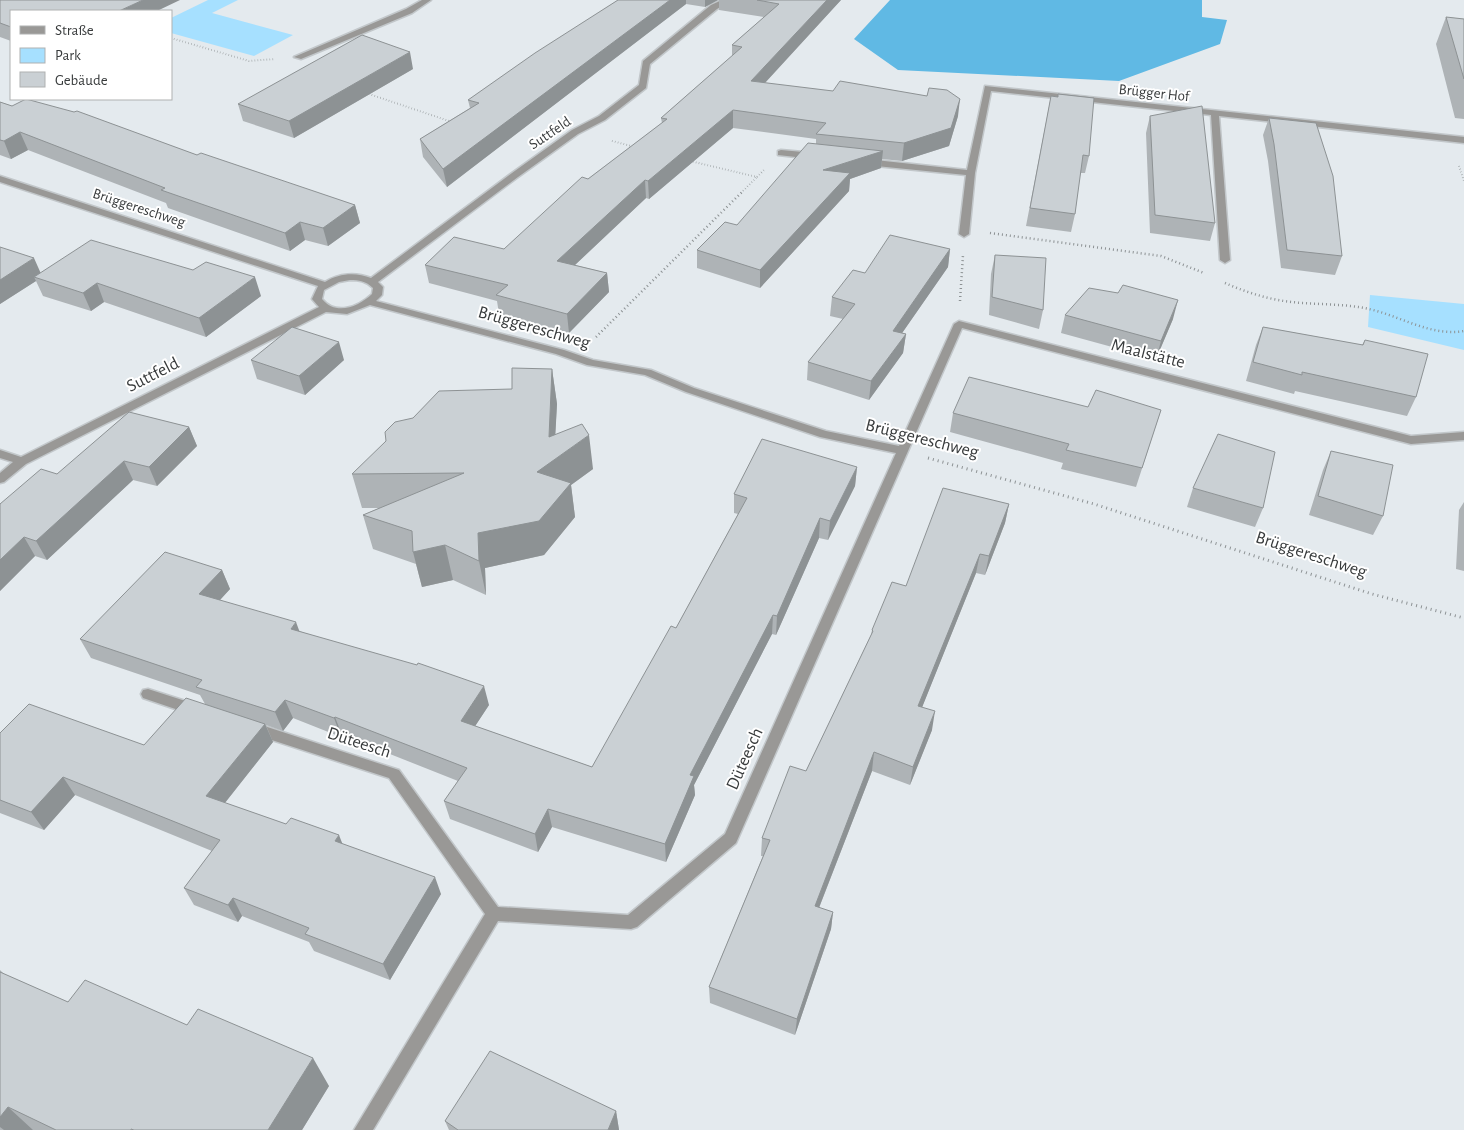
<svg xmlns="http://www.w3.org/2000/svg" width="1464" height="1130" font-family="'Alegreya Sans',sans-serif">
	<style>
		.green { fill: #a6e0ff }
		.forest { fill: #60b9e4 }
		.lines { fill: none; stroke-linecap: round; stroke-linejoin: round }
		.minor-casing { stroke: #c2c7ca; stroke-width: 3 }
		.path-far2 { stroke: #8d9294; stroke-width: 2; stroke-dasharray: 0.5 2.5; stroke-linecap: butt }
		.path-far1 { stroke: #8d9294; stroke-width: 2.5; stroke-dasharray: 1 3; stroke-linecap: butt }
		.path { stroke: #8d9294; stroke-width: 3; stroke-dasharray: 1 4; stroke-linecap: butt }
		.minor { fill: #999896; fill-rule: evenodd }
		.wall { fill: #aeb3b6 }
		.shaded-wall { fill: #8d9294 }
		.building { fill: #cad0d4; stroke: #8d9294 }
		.labels { text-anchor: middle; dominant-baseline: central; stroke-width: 4; stroke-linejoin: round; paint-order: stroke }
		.far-street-label { font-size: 15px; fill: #383b3c; stroke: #fff }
		.street-label { font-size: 18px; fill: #383b3c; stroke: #fff }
	</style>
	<rect width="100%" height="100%" fill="#e4eaee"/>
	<path class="green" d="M208 0H238L212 13 293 35 254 56 171 33V18Z
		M1370 295 1464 304V350L1368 327Z"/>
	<path class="forest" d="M890 0H1202V17L1227 20 1220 44 1119 81 898 70 854 39Z"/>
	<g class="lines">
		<g class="minor-casing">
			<path id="minor" d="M422 0H431L412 13 301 59 294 57 406 9Z
				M722 0H731L717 9 650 64 646 88 605 120 578 134 518 177 378 282 383 287 382 295 376 301 564 350 593 360 651 370 694 388 826 431 899 446 954 324 959 321 1411 436 1464 432V440L1411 444 962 328 736 843 637 927 631 929 498 921 373 1130H354L485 914 389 778 250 733 248 729 250 725 255 723 399 770 498 907 628 915 725 834 896 453 820 437 686 392 645 375 587 365 556 354 370 305 347 314 326 312 26 464 4 482 0 483V473L13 462 0 458V450L21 457 319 307 312 299 318 286 0 182V176L325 282C339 273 356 272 371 278L512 173 572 130 599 116 639 85 643 61 711 5ZM350 280C359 280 366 281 373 288L372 294C358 307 336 316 322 299L324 290 339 282Z
				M985 86 1464 137V143L1219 116 1230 260 1225 263 1220 260 1211 115 991 91 975 173 969 234 964 237 959 234 966 175 866 165 862 162 866 159 967 170Z
				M781 150 814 153 818 156 814 159 778 155V151Z
				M148 689 201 706 203 710 201 714 196 716 143 698 141 694 143 690Z"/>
		</g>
		<path class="path-far2" d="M171 38 249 61 275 59
			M366 93 452 122
			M612 141 635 147
			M690 161 757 177 764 170
			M1459 166 1464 181
			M741 193 757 177"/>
		<path class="path-far1" d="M990 233 1161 256 1204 273
			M1225 283C1243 291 1264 298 1284 301 1310 305 1338 303 1364 308 1398 314 1429 337 1464 331
			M960 301 963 255
			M596 337 742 192"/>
		<path class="path" d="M928 458 1094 504 1372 594 1464 618"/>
		<use href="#minor" class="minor"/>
	</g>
	<path class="wall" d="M0 0 11 11V41L0 37Z
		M618 0H718L705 7 686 4 447 187 423 157 420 139 470 108 468 100Z
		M719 0H841L765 83 958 116 949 146 902 161 882 159 881 168 850 179 849 191 760 288 697 268V250L737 225 816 144V139L733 128 649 199 646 198 575 265 607 273 609 292 569 333 499 314 497 301 429 283 425 265 504 249 588 179 662 123 661 118 732 56V45L764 17 719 10Z
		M1446 17 1464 19V119L1455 118 1436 44Z
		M413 69 294 138 243 121 238 104Z
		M1058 94 1089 156 1085 173H1080L1075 214 1071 232 1026 226 1051 96 1058 97Z
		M0 102 12 106 74 112 197 155 355 205 360 223 328 246 305 240 290 251 168 208 166 203 28 150 11 159 0 155Z
		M1150 116 1215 223 1210 241 1150 233 1146 133Z
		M1269 118 1342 256 1335 275 1281 268 1268 161 1263 135Z
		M0 247 41 273 261 296 206 337 104 302 91 311 43 296 36 281 0 304Z
		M950 249 948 267 902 333 906 334 903 353 869 400 807 380 808 362 843 319 830 316 832 297 865 273Z
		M995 255 1043 310 1039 329 989 315 991 274Z
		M1065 315 1173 319 1156 359 1061 333Z
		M1263 327 1362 345 1365 340 1416 397 1407 416 1295 391 1294 394 1246 381 1256 345Z
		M251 360H344L305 395 257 379Z
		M552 369 557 404 555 435 593 469 571 485 575 517 544 555 485 568 486 595 453 580 422 587 416 564 373 549 363 515 379 508H362L352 474 413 418 512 389Z
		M1088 407 1161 410 1136 487 1061 469 1063 463 950 432 953 413Z
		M189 427 197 446 157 486 133 480 47 560 35 556 0 591V504L57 474Z
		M1331 451 1383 516 1373 535 1309 515 1323 470Z
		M857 467 855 486 828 540 819 538 776 635 772 634 694 785 695 795 666 862 552 827 538 852 450 819 444 801 458 781 342 735 341 737 293 718 283 731 266 725 273 742 225 803 342 844 441 894 390 980 314 951 309 942 242 916 238 922 194 905 184 888 212 851 75 795 44 830 0 813V733L144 745 205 704 200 695 91 658 80 639 222 570 230 589 220 600 489 705 475 726 592 767 676 628 738 514 734 513V494Z
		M1193 488 1263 508 1255 527 1187 507Z
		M1464 502V571L1456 569 1459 510Z
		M1009 504 1005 523 985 575 976 573 922 707 932 730 910 785 872 771 819 908 833 912 831 929 795 1035 710 1003 709 987 763 856H761L762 838 806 771 871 635 872 630 906 586Z
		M0 970 4 974 68 1002 329 1086 302 1130H0Z
		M616 1111 619 1130H449L445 1121Z"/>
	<path class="shaded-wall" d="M143 0H180L157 11H119Z
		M670 0H686V4L447 187 443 169Z
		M705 0H718L705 7Z
		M827 0H841L751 98V81Z
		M410 52 413 69 294 138 289 121Z
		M960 99 958 116 949 146 902 161 904 143Z
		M733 110V128L649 199 648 181Z
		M20 132 28 150 11 159 4 141Z
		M883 151 881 168 850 179 849 191 760 288V270L823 170Z
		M645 180 646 198 559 280 557 261Z
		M355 205 360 223 328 246 323 228Z
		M300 222 305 240 290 251 285 233Z
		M950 249 948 267 891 349 893 331Z
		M34 258 42 276 34 277 36 281 0 304V280Z
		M607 273 609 292 569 333 567 314Z
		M255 277 261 296 206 337 199 318Z
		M97 283 104 302 91 311 83 293Z
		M1178 300 1173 319 1156 359 1161 341Z
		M906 334 903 353 869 400 871 381Z
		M339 342 344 360 305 395 299 376Z
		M552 369 557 404 554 460 589 435 593 469 571 485 575 517 544 555 485 568 486 595 479 561 478 533 537 472 549 437Z
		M189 427 197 446 157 486 149 467Z
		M124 461 133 480 47 560 36 541Z
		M857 467 855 486 828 540 830 521Z
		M1009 504 1005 523 985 575 989 556Z
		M820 518 819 538 776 635 777 616Z
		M24 537 35 556 0 591V560Z
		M445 545 453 580 422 587 413 552Z
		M980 554 976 573 915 725 918 706Z
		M222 570 230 589 208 613 199 594Z
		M773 615 772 634 694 785 695 795 666 862 665 844 690 775Z
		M296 622 303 641 291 629Z
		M484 686 489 705 466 740 461 721Z
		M285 700 293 718 283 731 275 712Z
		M935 711 932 730 910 785 913 767Z
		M335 717 342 735 341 737 334 718Z
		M265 724 273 742 216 814 206 796Z
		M874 752 872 771 813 923 815 906Z
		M63 777 75 795 44 830 31 812Z
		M548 809 552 827 538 852 535 834Z
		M339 835 346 853 335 841Z
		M435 877 441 894 390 980 383 964Z
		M233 898 242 916 238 922 228 905Z
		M833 912 831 929 795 1035 797 1019Z
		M313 1058 329 1086 302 1130H268Z
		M8 1107 33 1130H4L0 1127V1117Z
		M616 1111 619 1130H608Z"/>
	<path class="building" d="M0 0H143L119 11H11V27L0 23Z
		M618 0H670L443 169 420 139 479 103 468 100 535 53Z
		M757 0H827L751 81 833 91 840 81 927 96 929 88 947 90 960 99 951 128 904 143 816 134 826 123 733 110 648 181 645 180 557 261 607 273 567 314 496 295 508 285 425 265 454 237 504 249 582 177 588 179 667 119 661 118 742 47 732 45 779 4Z
		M1446 17 1464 19V79Z
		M362 35 410 52 289 121 238 104Z
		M1058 94 1094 98 1089 156 1083 155 1075 214 1030 208 1051 96 1058 97Z
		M26 99 74 112 77 111 197 155 201 153 355 205 323 228 300 222 285 233 161 190 165 188 20 132 4 141 0 140V102L12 106Z
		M1202 106 1215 223 1155 215 1150 116Z
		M1269 118 1316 123 1333 176 1342 256 1287 250 1274 144Z
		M808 143 883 151 823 170 850 173 760 270 697 250 725 222 737 225Z
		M890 235 950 249 893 331 906 334 871 381 808 362 855 304 832 297 853 270 865 273Z
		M91 240 193 270 206 262 255 277 199 318 97 283 83 293 34 277Z
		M0 247 34 258 0 280Z
		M995 255 1046 258 1043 310 992 297Z
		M1123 285 1178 300 1161 341 1065 315 1089 288 1118 293Z
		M292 327 339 342 299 376 251 360Z
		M1263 327 1363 345 1365 340 1428 354 1416 397 1302 372V375L1253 362Z
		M512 368 552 369 549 437 582 424 589 435 537 472 571 483 539 521 478 533 479 561 445 545 413 552 412 531 363 515 464 473 352 474 386 441 385 432 395 422 413 418 439 391 512 389Z
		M969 377 1088 407 1096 390 1161 410 1142 468 1066 450 1069 444 953 413Z
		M129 412 189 427 149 467 124 461 36 541 24 537 0 560V504L41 469 57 474Z
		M1218 434 1275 452 1263 508 1193 488Z
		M762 439 857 467 830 521 820 518 777 616 773 615 690 775 694 776 665 844 548 809 535 834 444 801 467 768 335 717 334 718 285 700 275 712 196 687 202 680 80 639 165 552 222 570 199 594 296 622 291 629 417 665 418 663 484 686 461 721 592 767 671 626 676 628 747 498 734 494Z
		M1331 451 1393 465 1383 516 1318 496Z
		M943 488 1009 504 989 556 980 554 918 706 935 711 913 767 874 752 815 906 833 912 797 1019 709 987 770 840 762 838 790 766 806 771 873 631 872 630 892 582 906 586Z
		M186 698 265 724 206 796 286 824 291 818 339 835 335 841 435 877 383 964 305 934 309 928 233 898 228 905 184 888 220 840 63 777 31 812 0 800V733L29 704 144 745Z
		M0 972 68 1002 85 980 187 1025 198 1009 313 1058 268 1130H134L131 1129V1130H56L8 1107 0 1117Z
		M490 1051 616 1111 608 1130H458L445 1121Z"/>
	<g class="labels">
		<g class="far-street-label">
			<text transform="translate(1154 93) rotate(6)">Brügger Hof</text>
			<text transform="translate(550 133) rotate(-34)">Suttfeld</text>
			<text transform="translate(139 208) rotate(18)">Brüggereschweg</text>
		</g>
		<g class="street-label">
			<text transform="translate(534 328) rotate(16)">Brüggereschweg</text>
			<text transform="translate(1148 354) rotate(14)">Maalstätte</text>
			<text transform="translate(153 375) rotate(-27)">Suttfeld</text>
			<text transform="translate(922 439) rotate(14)">Brüggereschweg</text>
			<text transform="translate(1311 555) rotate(18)">Brüggereschweg</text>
			<text transform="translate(359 743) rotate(18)">Düteesch</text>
			<text transform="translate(745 759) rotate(-66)">Düteesch</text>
		</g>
	</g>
	<rect x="10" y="10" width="162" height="90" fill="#ffffff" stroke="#afb1b1"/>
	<rect x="20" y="26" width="25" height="8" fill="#999896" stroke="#afb1b1"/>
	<text x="55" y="35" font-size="15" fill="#383b3c">Straße</text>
	<rect x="20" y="48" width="25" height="15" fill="#a6e0ff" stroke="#afb1b1"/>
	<text x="55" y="60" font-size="15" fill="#383b3c">Park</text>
	<rect x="20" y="72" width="25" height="15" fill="#cad0d4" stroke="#afb1b1"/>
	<text x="55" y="85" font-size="15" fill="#383b3c">Gebäude</text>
</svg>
